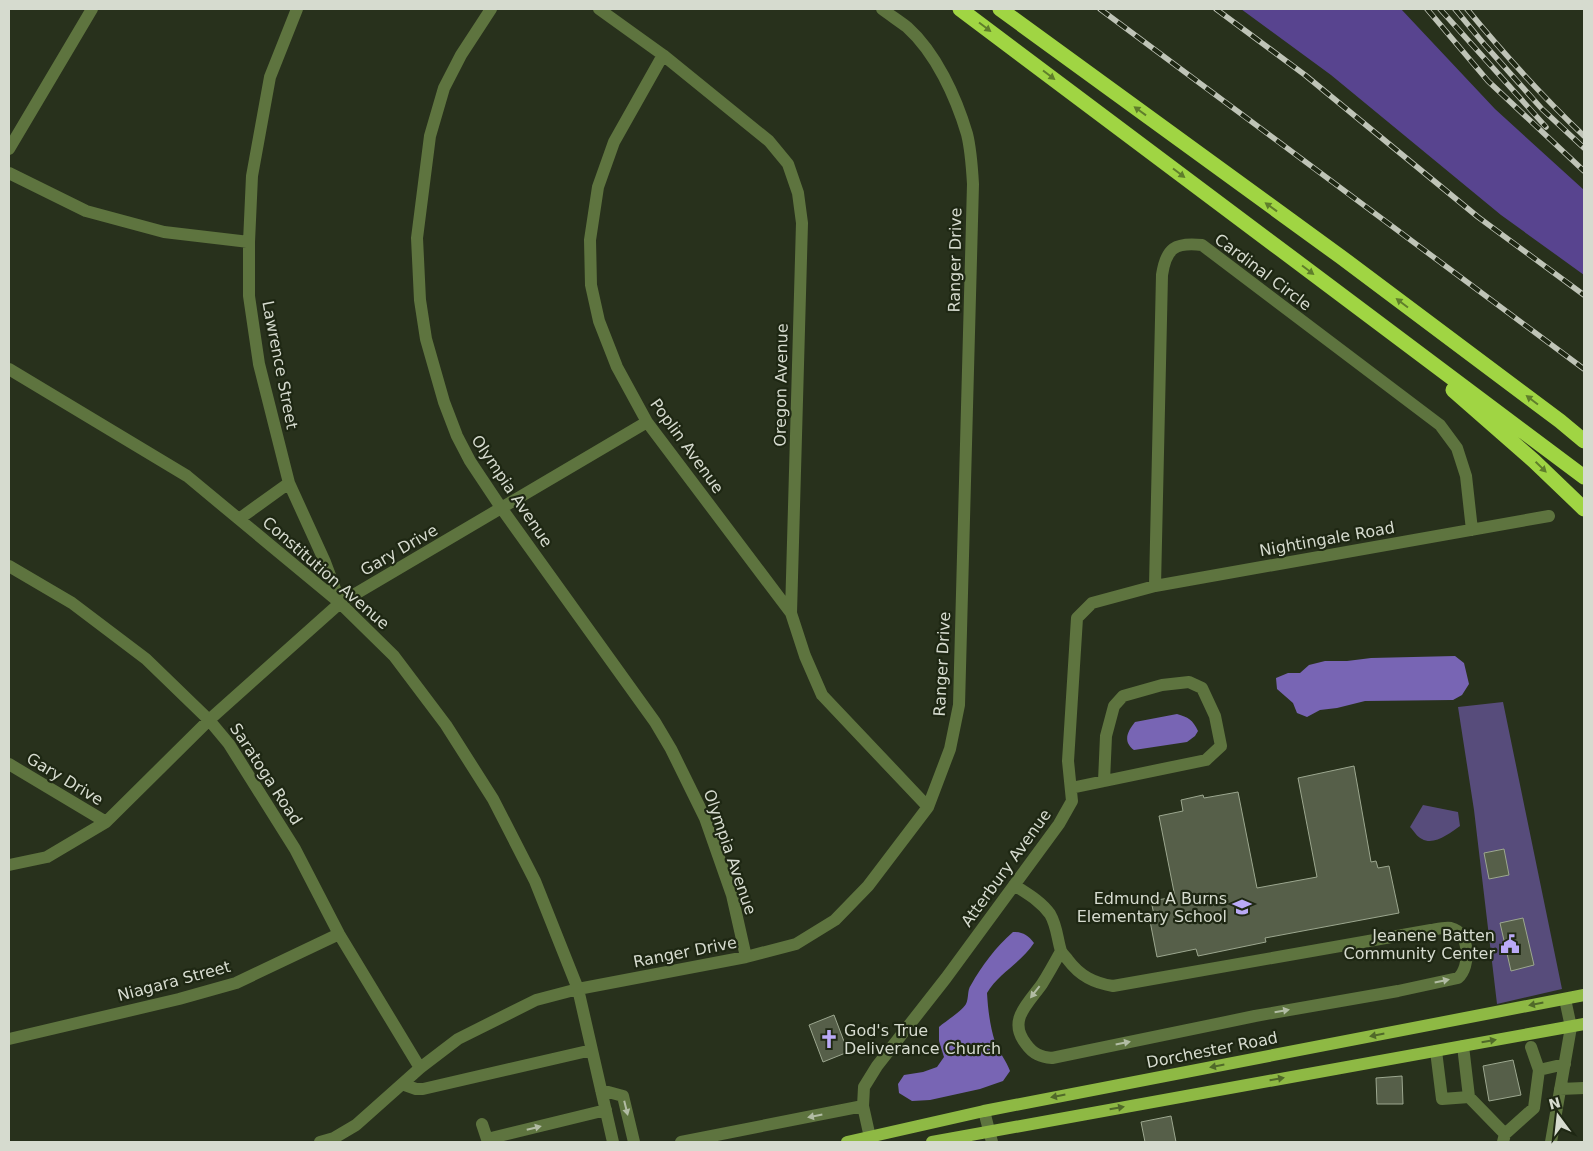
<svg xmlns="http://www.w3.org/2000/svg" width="1593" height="1151" font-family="'DejaVu Sans',sans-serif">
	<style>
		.green { fill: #574c7b }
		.forest { fill: #58448f }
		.water { fill: #7865b4 }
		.building { fill: #565f49; stroke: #9ca78f }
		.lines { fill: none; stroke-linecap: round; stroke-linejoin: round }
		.minor { stroke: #5e743f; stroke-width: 12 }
		.major { stroke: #8eb944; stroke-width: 12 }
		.highway { stroke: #a0d543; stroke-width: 15 }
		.rail-casing { stroke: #bfc4b7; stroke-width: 5.5 }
		.rail { stroke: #1e2713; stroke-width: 4; stroke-dasharray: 11; stroke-linecap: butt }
		.oneway { fill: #5f7e2b }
		.oneway2 { fill: #b2bca4 }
		.oneway3 { fill: #506929 }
		.labels { text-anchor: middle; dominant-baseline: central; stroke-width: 4.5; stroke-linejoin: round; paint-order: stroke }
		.street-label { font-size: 16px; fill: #d6dbcf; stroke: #1e2713 }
		.poi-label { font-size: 16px; fill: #d6dbcf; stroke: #1e2713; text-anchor: end }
	</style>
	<rect width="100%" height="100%" fill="#28311c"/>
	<path class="green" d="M1503 702 1562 989 1497 1004 1474 810 1458 707Z
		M1423 805 1458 812 1460 826C1450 833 1434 846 1422 839 1417 837 1414 831 1410 827Z"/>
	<path class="forest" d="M1241 9H1401L1495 109 1584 190V275L1501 215 1331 75Z"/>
	<path class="water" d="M1455 656 1464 663 1469 684 1462 695 1453 700 1365 701 1337 708 1320 710 1307 717 1297 713 1293 703 1277 689 1276 678 1288 673H1300L1309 665 1325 661H1347L1371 658Z
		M1177 714C1188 717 1193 720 1198 731L1195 736 1187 742 1134 750C1122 741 1128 731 1135 722Z
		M1013 932C1022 932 1028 935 1034 943 1021 963 999 973 987 993 988 1010 990 1026 995 1042 999 1052 1006 1060 1010 1071L1003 1081 980 1089 930 1100 912 1101 899 1093 898 1084 904 1075 923 1072 937 1067 944 1057 939 1041V1027C947 1020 961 1012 966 1004 969 998 967 990 971 985 982 965 996 947 1013 932Z"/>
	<path class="building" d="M1354 766 1371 862 1376 861 1378 868 1389 866 1399 913 1265 938 1266 942 1198 956 1196 949 1157 957 1150 921 1155 919 1151 901 1175 897 1159 816 1183 811 1181 800 1203 795 1204 798 1238 792 1257 888 1317 877 1298 778Z
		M1504 849 1509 875 1489 879 1484 853Z
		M1523 918 1534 965 1511 971 1500 923Z
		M834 1015 848 1052 823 1062 809 1025Z
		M1513 1060 1521 1095 1489 1101 1483 1066Z
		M1402 1076 1403 1104H1377L1376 1078Z
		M1171 1116 1176 1142H1145L1141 1122Z"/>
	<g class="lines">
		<path class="minor" d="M297 9 270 77 252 176 249 242V296L259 364 289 483 325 562 340 602
			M491 9 461 55 444 88 430 136 417 238 420 300 426 339 444 402 457 436 470 461 502 509 655 722 671 749 705 818 732 895 746 957
			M599 9 663 55 769 141 788 164 798 193 802 223 791 613 805 656 822 695 928 807
			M663 55 614 142 598 187 590 240 591 285 599 321 617 367 647 422 791 613
			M9 149 92 9
			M9 173 86 211 164 232 249 242
			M9 369 187 476 340 603 394 656 446 725 493 799 535 881 578 989 613 1142
			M239 519 289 483
			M9 566 72 603 146 659 209 720 229 744 295 849 339 934 420 1068
			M1155 586 1162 275C1166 248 1175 242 1202 245L1440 425 1457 448 1466 476 1472 530
			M9 764 106 822
			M1071 788 1206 760 1221 746 1215 716 1202 688 1189 682 1162 685 1123 696 1114 706 1106 736 1104 781
			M9 865 47 857 106 822 209 720 340 603 647 422
			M1014 885C1026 893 1041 901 1050 914 1057 926 1057 938 1061 951 1062 954 1066 957 1068 960 1080 976 1094 983 1113 986L1431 930C1437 929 1445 927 1451 928 1470 932 1471 967 1458 978L1398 991 1255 1016 1052 1058C1041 1057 1033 1054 1026 1044 1007 1020 1028 1004 1042 984 1049 973 1055 962 1061 951
			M9 1039 179 999 236 983 339 934
			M1463 1046 1469 1097
			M1436 1051 1442 1099 1469 1097 1505 1134 1503 1142
			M1539 1070 1565 1064
			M402 1084 416 1089H423L592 1050
			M1560 1089 1584 1088
			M601 1090 623 1096 634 1142
			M984 1111 992 1142
			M482 1124 488 1142
			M1505 1134 1534 1108 1539 1070 1531 1047
			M487 1139 606 1110
			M320 1142 334 1138 356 1125 420 1068 458 1039 536 1000 578 989 746 957 796 944 835 920 868 886 928 807 950 749 959 705 973 184C972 167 971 150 967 134 956 97 936 53 907 27 899 21 890 15 882 9
			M681 1142 863 1106
			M871 1142 863 1106 864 1087 877 1066 946 978 1059 824 1072 801 1068 761 1077 618 1092 603 1155 586 1549 516
			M1551 1142 1571 1027 1565 999"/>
		<path class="major" d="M847 1142 984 1111 1584 995
			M932 1142 1584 1024"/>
		<path class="highway" d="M960 9 1584 477
			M1000 9 1341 257 1560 421 1584 441
			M1453 390 1534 461 1584 509"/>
		<g class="rail-casing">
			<path id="rail" d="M1100 9 1584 369
				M1216 9 1305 75 1478 217 1584 295
				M1427 9 1488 81 1584 171
				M1440 9 1546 127
				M1455 9 1484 44 1542 109 1584 148
				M1467 9C1504 54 1542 96 1584 136"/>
		</g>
		<use href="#rail" class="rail"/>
	</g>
	<defs><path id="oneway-solid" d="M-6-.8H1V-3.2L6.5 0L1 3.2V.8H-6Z" transform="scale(1.25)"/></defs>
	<g class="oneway">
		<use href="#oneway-solid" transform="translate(985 27) rotate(37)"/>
		<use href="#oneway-solid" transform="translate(1049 75) rotate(37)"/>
		<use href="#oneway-solid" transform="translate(1140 111) rotate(-144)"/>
		<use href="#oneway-solid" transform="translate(1179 173) rotate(37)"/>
		<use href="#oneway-solid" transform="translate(1271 207) rotate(-144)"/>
		<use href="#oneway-solid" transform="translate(1308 270) rotate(37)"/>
		<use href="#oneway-solid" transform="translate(1402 303) rotate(-143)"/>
		<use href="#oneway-solid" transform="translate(1532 400) rotate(-143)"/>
		<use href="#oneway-solid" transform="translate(1541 467) rotate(44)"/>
	</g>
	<g class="oneway2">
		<use href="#oneway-solid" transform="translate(1442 981) rotate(-12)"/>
		<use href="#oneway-solid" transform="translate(1035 992) rotate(128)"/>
		<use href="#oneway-solid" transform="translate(1282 1011) rotate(-10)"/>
		<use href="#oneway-solid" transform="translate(1123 1043) rotate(-11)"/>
		<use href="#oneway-solid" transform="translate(626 1108) rotate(76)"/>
		<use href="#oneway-solid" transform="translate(815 1116) rotate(169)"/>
		<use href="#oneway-solid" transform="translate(534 1128) rotate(-14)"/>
	</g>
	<g class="oneway3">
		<use href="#oneway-solid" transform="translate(1536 1004) rotate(169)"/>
		<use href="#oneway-solid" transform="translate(1377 1035) rotate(169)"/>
		<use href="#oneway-solid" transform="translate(1489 1041) rotate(-10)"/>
		<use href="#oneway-solid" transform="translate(1217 1066) rotate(169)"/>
		<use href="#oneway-solid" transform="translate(1277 1079) rotate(-10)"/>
		<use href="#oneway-solid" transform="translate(1058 1096) rotate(169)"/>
		<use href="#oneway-solid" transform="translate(1117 1108) rotate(-10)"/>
	</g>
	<defs>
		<g id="school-bare" transform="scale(1.5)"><path d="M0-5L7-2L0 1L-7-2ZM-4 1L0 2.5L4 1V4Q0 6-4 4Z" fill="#baaaf6" stroke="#1e2713" stroke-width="2.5" paint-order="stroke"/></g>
		<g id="civic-bare" transform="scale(1.5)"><path d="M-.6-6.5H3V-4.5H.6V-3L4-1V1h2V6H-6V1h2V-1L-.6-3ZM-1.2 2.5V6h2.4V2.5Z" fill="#baaaf6" stroke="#1e2713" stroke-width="2.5" paint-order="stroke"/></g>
		<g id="church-bare" transform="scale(1.5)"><path d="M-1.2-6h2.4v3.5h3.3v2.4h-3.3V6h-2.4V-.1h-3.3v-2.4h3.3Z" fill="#baaaf6" stroke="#1e2713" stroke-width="2.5" paint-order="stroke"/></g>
	</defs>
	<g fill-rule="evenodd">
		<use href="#school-bare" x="1242" y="907"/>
		<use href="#civic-bare" x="1510" y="944"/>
		<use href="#church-bare" x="829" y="1039"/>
	</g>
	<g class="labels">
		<g class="street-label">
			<text transform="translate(955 260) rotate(-89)">Ranger Drive</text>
			<text transform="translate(1263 272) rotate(37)">Cardinal Circle</text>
			<text transform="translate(280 365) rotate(79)">Lawrence Street</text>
			<text transform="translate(781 385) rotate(-89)">Oregon Avenue</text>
			<text transform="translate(687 446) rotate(54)">Poplin Avenue</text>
			<text transform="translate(512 491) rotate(56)">Olympia Avenue</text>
			<text transform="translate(1327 539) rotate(-10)">Nightingale Road</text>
			<text transform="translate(399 550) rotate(-30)">Gary Drive</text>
			<text transform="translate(326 573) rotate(41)">Constitution Avenue</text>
			<text transform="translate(942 664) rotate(-87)">Ranger Drive</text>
			<text transform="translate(266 774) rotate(57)">Saratoga Road</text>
			<text transform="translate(65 779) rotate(31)">Gary Drive</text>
			<text transform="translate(730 852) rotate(71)">Olympia Avenue</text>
			<text transform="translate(1006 868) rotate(-54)">Atterbury Avenue</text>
			<text transform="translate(685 952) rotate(-11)">Ranger Drive</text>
			<text transform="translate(174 981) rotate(-15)">Niagara Street</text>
			<text transform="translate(1212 1050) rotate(-11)">Dorchester Road</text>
		</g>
		<g class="poi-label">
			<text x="1227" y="898">Edmund A Burns<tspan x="1227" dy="18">Elementary School</tspan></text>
			<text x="1495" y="935">Jeanene Batten<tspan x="1495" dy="18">Community Center</tspan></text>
			<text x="844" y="1030" text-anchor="start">God's True<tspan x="844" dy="18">Deliverance Church</tspan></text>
		</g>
	</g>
	<rect width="1593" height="1151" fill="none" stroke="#d6dbcf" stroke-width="20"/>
	<g transform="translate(1558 1116) rotate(345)" stroke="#1e2713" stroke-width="4" paint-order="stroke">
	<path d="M0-4L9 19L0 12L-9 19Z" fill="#d6dbcf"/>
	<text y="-8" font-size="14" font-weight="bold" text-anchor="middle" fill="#d6dbcf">N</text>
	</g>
</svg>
